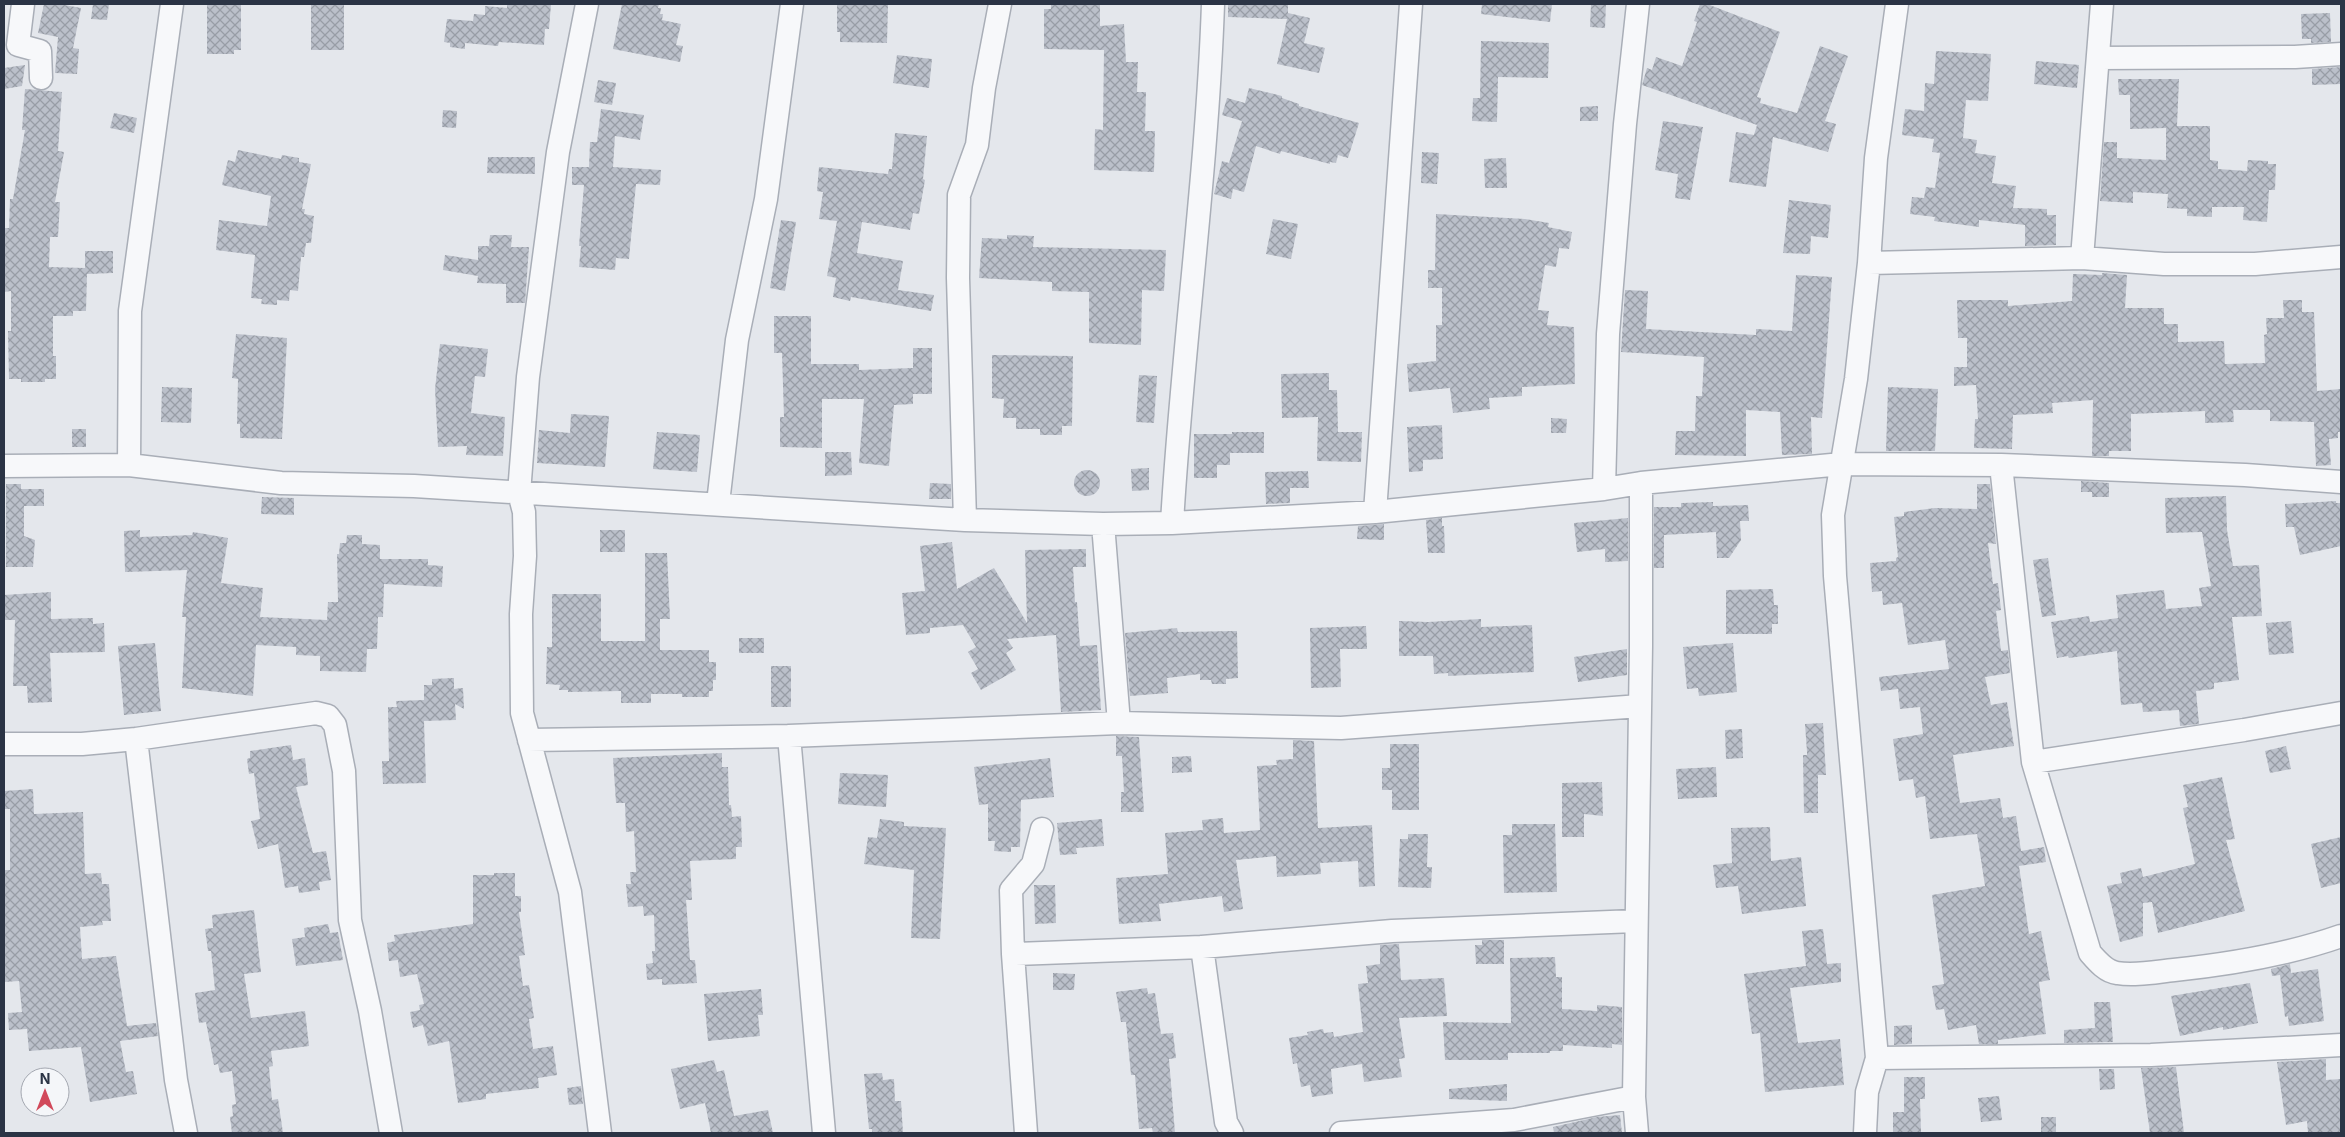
<svg xmlns="http://www.w3.org/2000/svg" width="2345" height="1137" font-family="Inter,sans-serif">
	<style>
		.building { fill: url(#building-cross-hatch) }
		.lines { fill: none; stroke-linecap: round; stroke-linejoin: round }
		.street-casing { stroke: #a9aeb7; stroke-width: 25 }
		.street { stroke: #f7f8fa; stroke-width: 22 }
	</style>
	<defs>
		<pattern id="building-cross-hatch" width="8" height="8" patternUnits="userSpaceOnUse" patternTransform="scale(1.25)"><rect width="8" height="8" fill="#bbc0ca"/><path d="M0 0l8 8M0 8l8-8" fill="none" stroke="#989da6"/></pattern>
	</defs>
	<rect width="100%" height="100%" fill="#e4e7ec"/>
	<path class="building" d="M44 4H59L81 8 73 48 79 49 77 74 55 73 58 37 38 33Z
		M93 4H109L107 20 91 19Z
		M207 4H241V50H234V54H207Z
		M311 4H344V50H311Z
		M507 4H551L549 29H545L544 45 499 42 498 46 465 43V49L450 47V43L444 42 447 19 473 21 474 14 485 15V6L507 8Z
		M622 4H659L658 8H661L660 14H663L662 20 681 24 676 45 683 46 680 62 613 49Z
		M837 4H888L887 43 840 42V32H837Z
		M1051 4H1100V26L1124 24 1126 62H1138L1137 92H1146L1145 131H1155L1154 172 1094 170 1095 129 1103 130 1104 50 1044 49V9H1051Z
		M1228 4H1288V16V13L1310 18 1304 43 1325 48 1319 73 1277 64 1287 19 1228 17Z
		M1482 4H1552L1550 22 1481 14Z
		M1591 4H1606L1605 28 1590 27Z
		M1700 4H1707L1780 32 1757 97 1761 98 1760 103 1797 113 1820 46 1848 56 1825 121 1836 124 1828 152 1773 137 1766 187 1729 182 1736 132 1754 135 1757 125 1642 85 1647 68 1652 70 1656 57 1682 66 1697 22 1694 21Z
		M2330 13 2331 42 2311 43V39H2302L2301 14Z
		M1481 41 1549 43 1548 78 1498 77 1497 122 1472 121 1473 98H1480Z
		M1936 51 1991 54 1988 101 1966 100 1963 138 1977 140 1975 153 1996 156 1992 183 2016 186 2013 208 2047 209V215H2056V245L2025 246V225L1979 220V227L1934 221 1935 217 1910 214 1912 197 1924 198 1926 187 1935 188 1940 153 1932 152 1934 139 1902 135 1905 109 1924 111 1925 83 1934 84Z
		M897 55 932 59 929 88 893 83Z
		M2036 61 2079 65 2077 88 2034 84Z
		M25 65 22 86 4 89V68Z
		M2341 67V84L2312 85V69Z
		M2118 79H2179L2177 126H2210V160L2218 161V169L2247 171 2248 160 2268 161V164H2276L2275 190H2269L2267 222 2243 220 2244 207H2212V217L2187 216V209L2167 208 2168 194 2133 192V203L2100 201 2104 142H2117V158L2166 160V128L2130 129V95H2119Z
		M598 80 616 83 612 105 594 102Z
		M1249 88 1282 96V98L1299 104V106L1359 123 1348 158 1338 155 1336 163 1330 162V164L1281 151 1280 154 1256 146 1244 192 1233 189 1231 199 1214 194 1222 161 1229 163 1242 121 1222 115 1227 98 1245 103Z
		M25 89 62 92 58 151 64 152 55 202H60L58 237H50L49 267 85 268V251H113V273L87 274 86 311H73V316H53V356H56V379H45V382H21V379H9L8 331H11V291L4 292V228H9L10 199H13L25 130H22Z
		M1598 106V121H1580V107Z
		M601 109 644 115 640 140 615 136 613 167 661 170 660 185 636 184 629 259 616 258 615 270 579 267 581 246H579L584 185H572V167H589L590 142H597Z
		M443 110 457 111 456 128 442 127Z
		M114 113 137 118 134 133 110 128Z
		M1663 121 1703 127 1690 200 1675 198 1678 174 1655 170Z
		M895 133 927 136 923 179 925 180 919 214 913 213 910 230 862 222 857 253 903 261 898 290 934 295 931 311 851 297 850 301 833 297 836 278 827 276 837 221 819 219 823 192 817 191 819 167 888 174 889 169H892Z
		M238 150 281 159 282 155 299 158V162L311 164 302 209H305L304 214 314 216 311 243H306L304 257H301L298 291 290 290 289 301 277 300V305L261 304 262 299 251 298 255 255 216 250 219 220 267 226 271 196 222 185 228 160 235 162Z
		M1422 152 1439 153 1437 184 1421 183Z
		M488 157H535V174L487 173Z
		M1506 158 1507 188H1485L1484 159Z
		M1789 200 1831 205 1828 238 1811 236 1810 254 1783 253Z
		M1436 214 1525 219 1549 223 1548 227 1572 232 1569 249 1559 248 1556 267 1545 265 1538 310 1549 311 1547 325 1574 327 1575 384 1522 387V396L1489 398 1490 409 1453 413 1450 388 1409 392 1407 364 1436 361V325H1442V288H1428V270H1435Z
		M1273 219 1298 224 1291 259 1266 254Z
		M781 220 796 222 785 291 770 288Z
		M490 235H512L511 247H529L525 303H506V284L477 283 478 276 443 270 445 255 478 260V246H489Z
		M1007 235 1034 236 1033 247 1166 250 1164 291 1142 290 1141 345 1089 343V292L1052 291V282L979 278 982 238 1007 239Z
		M2102 273 2127 275 2125 308H2164V324H2178V342L2224 341 2225 364 2265 363 2264 335 2267 334 2266 318H2284L2283 300H2302V312H2314L2317 391 2341 389V432H2338V438L2329 439 2331 465 2316 466 2314 422 2270 421V410H2233L2234 422 2205 423V411L2131 414V451H2109V456H2092L2093 400 2052 403 2053 413 2013 415 2012 449 1974 448 1975 419H1978L1976 385 1954 386V367H1967V338H1958L1957 300H2008V306L2072 301 2073 274 2102 275Z
		M1796 275 1832 277 1822 418 1811 417 1812 454 1782 455 1780 412 1746 410V456L1675 455 1676 431H1695L1696 396H1702L1704 357 1621 352 1625 290 1648 291 1646 329 1756 335V329L1792 331Z
		M774 316H811V364H859V370L913 368V348H932V394H913V404L894 405 889 466 859 463 864 399H822V448L780 447V417H784L782 353H774Z
		M236 334 287 338 282 439 240 438V424H237L238 379 232 378Z
		M440 344 488 349 485 377 475 376 471 413 505 417 503 456 466 455 467 446 438 447 435 389Z
		M992 355 1073 356 1072 426H1062V435H1040V429H1016V418H1003L1004 399 992 398Z
		M1329 373V390H1337L1338 432H1362L1361 462 1317 461 1318 417 1282 418 1281 374Z
		M1139 375 1157 376 1154 423 1136 422Z
		M162 387 192 388 191 423 161 422Z
		M1888 387 1938 389 1935 451H1886Z
		M571 414 609 416 605 467 537 463 539 430 570 433Z
		M1551 418 1567 419 1566 433H1551Z
		M1442 425 1443 459 1423 460V471L1409 472 1407 427Z
		M72 429H86V447H72Z
		M657 432 700 435 697 472 653 469Z
		M1232 432H1264V453H1230V465H1217V478H1194V434H1232Z
		M825 452H851L852 475 825 476Z
		M1149 468V490L1132 491 1131 469Z
		M1074 483a13 13 0 1 1 26 0a13 13 0 1 1-26 0Z
		M1308 471 1309 488H1290V503L1266 504 1265 472Z
		M2081 481 2109 483V497H2092V492H2081Z
		M930 483 951 484V499H929Z
		M6 484H21V489H44V506H24V536L35 540 33 567H6Z
		M1977 484H1990L1996 544 1988 543 1993 584 1998 583 2001 610 1996 611 2001 651 2008 650 2010 673 1985 677 1991 705 2007 702 2014 746 1953 755 1960 803 2000 798 2003 818 2016 816 2021 851 2044 847 2046 862 2019 866 2029 934 2041 931 2050 980 2039 982 2046 1034 1998 1040V1044H1979L1976 1025 1948 1030 1944 1009 1936 1010 1932 986 1944 984 1932 895 1985 886 1980 853 1977 834 1930 839 1925 796 1916 798 1913 779 1899 781 1893 739 1923 734 1920 707 1900 709 1898 689 1881 691 1879 677 1949 669 1945 640 1908 645 1902 603 1883 605 1882 591 1872 592 1870 563 1896 561V558L1898 557 1894 517 1904 516V512L1935 508 1977 509Z
		M2226 496 2227 530 2233 566 2259 565 2262 616 2232 617 2239 680 2214 683V689L2196 691 2199 724 2180 726 2179 710 2143 712 2142 703 2121 705 2117 651 2069 658 2068 656 2057 658 2051 622 2089 616 2090 622 2118 618 2116 595 2164 590 2166 609 2202 606 2199 588 2211 586 2202 532 2166 533 2165 498Z
		M262 497 294 498V515L261 514Z
		M2336 501V503H2341V546L2300 555 2294 527H2286L2285 504Z
		M1713 502V506L1748 505 1749 521H1740L1741 540 1729 558H1717L1716 532 1664 535V568H1654V507H1681V503Z
		M1442 518V526H1444L1445 553H1428L1426 520Z
		M1628 518V561L1605 562V549L1577 552 1574 523Z
		M1384 524V540L1357 539 1358 526Z
		M140 530V537L192 535 193 532 228 538 221 583 263 588 260 617 327 620 328 602H338L337 554H339L340 543H346L347 535H362V544L380 545V559H428V565L443 566 442 587 384 584 383 617H378L377 649H367L366 672 320 671V656L296 655V647L256 645 253 696 182 688 186 617H182L187 570 125 572 124 531Z
		M600 530H625V552H600Z
		M952 542 957 589 994 568 1027 623 1025 550 1086 549V567H1073L1075 602H1077L1080 646 1097 645 1101 710 1061 712 1056 635 1007 639 1013 648 1006 653 1016 670 981 690 971 673 978 669 968 652 976 647 963 625 930 628V633L906 635 902 593 925 591 920 546Z
		M645 553H667L670 619H660V650H709V662H716V680H713V691H709V697H682V694H651V703H621V691L568 692V690H559L560 685 546 684 547 647H552V594H601V641H645Z
		M2048 558 2056 615 2042 617 2033 560Z
		M1773 589 1774 605H1778V624H1772V634H1726V590Z
		M51 592V619L93 618V624L104 623 105 652 50 653 52 702 28 703 27 686H13L15 620H4V595Z
		M1481 619V627L1532 625 1534 672 1448 676V673L1434 674 1433 656H1399V621L1428 622Z
		M2291 621 2294 653 2269 655 2266 623Z
		M1366 626 1367 649H1340L1341 687 1311 688 1310 628Z
		M1177 628 1178 632 1237 631 1238 678 1226 679V684H1212L1211 680H1200V674L1167 678 1168 693 1130 696 1125 633Z
		M739 638H764V653H739Z
		M155 643 161 711 124 715 118 646Z
		M1733 643 1737 692 1699 696 1698 688 1687 689 1683 647Z
		M1627 649V675L1578 682 1574 657Z
		M771 666H791V707H771Z
		M454 678V689L463 688 464 709 455 704 456 720 424 721 426 783 383 784 382 761H389L388 707H397L396 701 424 700V685H432V679Z
		M1823 723 1826 775H1818V813H1804L1803 755H1807V752L1805 724Z
		M1742 729 1743 758 1726 759 1725 730Z
		M1116 736 1139 737 1144 812H1121V792H1124L1122 756H1116Z
		M1293 740 1314 741 1318 828 1372 825 1375 886 1359 887 1358 861 1320 863 1321 874 1277 877 1276 856 1236 860 1243 909 1224 912 1222 896 1159 904 1161 921 1119 924 1116 878 1168 874 1165 833 1203 830 1202 820 1223 818 1224 833 1260 830 1257 766 1277 765 1276 760 1293 759Z
		M1390 744H1419V810H1392V790H1382V768H1390Z
		M291 745 293 760 305 758 308 785 296 787 313 853 326 851 331 880 319 882 320 890 299 893 298 886 285 888 278 844 258 849 251 821 260 819 254 773 249 774 247 759 250 758V751Z
		M2286 746 2291 769 2270 773 2265 751Z
		M722 753V767H728L729 805H731L732 817 741 816 742 847H736V859L690 861 692 900H686L687 913 690 960H695L697 983 662 985V979L647 980 646 964 653 963 652 951H655L654 915 644 916 643 906 628 907 626 884H631L630 872H636L634 831 626 832 625 803H616L613 758Z
		M1191 756 1192 772 1172 773V757Z
		M1050 758 1054 797 1021 800 1020 847H1011V852L994 851 995 841H988V804L979 805 974 767Z
		M1716 767 1717 797 1678 799 1676 769Z
		M840 773 888 775 886 807 838 804Z
		M2222 777 2235 839 2226 840 2245 911 2158 933 2152 902 2143 903V936L2120 942 2107 886 2122 883 2120 873 2141 868 2143 877 2195 864 2183 808 2188 807 2183 785Z
		M1602 782 1603 816 1584 814V837H1562V783Z
		M33 789 34 814 83 812 85 874 101 873 102 884H109L111 921H102L103 925 80 927 82 959 116 956 127 1026 156 1023 158 1036 120 1041 126 1072 133 1071 137 1094 90 1102 81 1047 29 1051 27 1029 9 1030 8 1013 22 1012 19 981 4 982V870H10V809H4V791Z
		M880 819 904 822V826L946 828 940 939 911 938 914 870 864 864 868 837 877 838Z
		M1102 819 1104 846 1076 848 1077 854 1060 855 1057 823Z
		M1512 824H1555L1557 892 1504 893 1503 835H1512Z
		M1770 827 1771 861 1801 857 1806 906 1742 914 1738 886 1716 888 1713 865 1732 863 1731 828Z
		M1408 834H1428L1427 867H1432L1431 888 1398 887 1400 839H1408Z
		M2341 837V883L2321 888 2311 844Z
		M494 873H515V896H521V912H519L525 955 519 956 523 986 529 985 534 1018 529 1019 533 1049 553 1046 557 1075 538 1078 539 1088 486 1094V1099L458 1103 449 1041 428 1046 423 1025 413 1028 410 1012 420 1010 419 1005 424 1004 417 974 400 977 398 960 389 961 387 943 395 941 394 935 473 924V875H494Z
		M1034 885H1055L1056 923 1035 924Z
		M254 910 261 972 244 974 251 1018 305 1011 309 1046 271 1051 273 1066 269 1067 272 1100 278 1099 283 1133H232L230 1117 233 1116 232 1105 236 1104 232 1071 220 1073 218 1064 214 1065 206 1022 199 1023 195 993 215 990 211 951H208L205 929 213 928 212 915Z
		M328 924 330 933 338 932 343 960 296 966 292 939 305 937 304 928Z
		M1823 929 1827 964 1841 963V982L1790 988 1798 1043 1840 1039 1844 1085 1765 1092 1760 1033 1752 1034 1744 974 1806 966 1802 931Z
		M1482 940H1504V964H1476L1475 945H1482Z
		M1399 944 1401 980 1444 978 1447 1016 1399 1018 1405 1058 1399 1059 1402 1077 1364 1082 1362 1064 1331 1069 1333 1094 1312 1097 1310 1085 1301 1087 1297 1063 1293 1064 1289 1038 1308 1035 1307 1032 1323 1029 1324 1033 1333 1032 1334 1037 1363 1032 1358 984 1368 983 1366 966 1380 964V945Z
		M1555 957 1556 977H1562V1009L1597 1011V1005L1622 1007V1045L1612 1044V1048L1563 1045V1051H1550V1053H1508V1060H1445L1443 1022 1511 1023 1510 958Z
		M2290 964 2291 973 2318 969 2324 1021 2289 1026 2288 1016 2285 1017 2280 975 2272 976 2271 969Z
		M1053 973 1075 974 1074 990H1053Z
		M2250 983 2258 1023 2223 1030V1027L2180 1036 2171 996Z
		M1147 988 1148 994 1155 993 1161 1034 1173 1033 1176 1058 1169 1059 1175 1133H1153L1152 1128 1139 1129 1135 1075H1131L1126 1022H1121L1116 992Z
		M761 989 763 1015H758L760 1036 708 1041 704 994Z
		M2094 1002H2110L2113 1042 2064 1043V1030L2095 1028Z
		M1912 1025V1044L1894 1045V1026Z
		M2326 1059V1080L2341 1079V1133H2308L2307 1121 2286 1125 2277 1062Z
		M714 1060 717 1072 724 1070 734 1116 768 1110 773 1133H711L705 1103 680 1109 671 1069Z
		M2176 1067 2184 1133H2150L2141 1068Z
		M2099 1069H2114L2115 1089 2100 1090Z
		M882 1073 883 1080 894 1079 895 1101H901L903 1133H872V1129H869L864 1074Z
		M1904 1077H1925V1099H1920L1921 1132H1893V1112H1904Z
		M1507 1084V1101L1449 1099V1089Z
		M581 1086 583 1104 569 1105 567 1088Z
		M1999 1096 2002 1120 1981 1122 1978 1098Z
		M1620 1115 1622 1133H1554L1553 1127 1597 1117Z
		M2041 1117H2056V1133H2041Z"/>
	<g class="lines">
		<g class="street-casing">
			<path id="street" d="M23 4 18 45 40 51 41 78
				M587 4 558 152 528 377 519 493 524 512 525 556 521 614 522 713 570 892 600 1133
				M2098 58 2295 57 2341 54
				M2082 258 2102 4
				M1869 263 2082 258 2164 264H2255L2341 257
				M129 465 130 311 172 4
				M2001 465 2033 762 2090 953C2097 961 2106 972 2117 973 2135 976 2155 972 2174 970 2231 964 2287 955 2341 936
				M4 466 129 465 281 483 414 486 965 520 1103 524 1172 523 1375 512 1604 489 1641 483 1842 464 2001 465 2245 475 2341 482
				M1604 489 1608 334 1625 124 1638 4
				M718 503 737 340 766 199 792 4
				M1375 512 1411 4
				M965 520 958 278 959 195 977 145 984 88 1000 4
				M1172 523C1182 350 1207 177 1213 4
				M1103 524 1119 723
				M789 736 824 1133
				M136 739 176 1080 186 1133
				M529 740 789 736 1119 723 1341 728 1640 706
				M4 744H82L136 739 316 713 328 716 335 725 344 771 350 920 370 1011 391 1133
				M2033 762 2244 730 2341 713
				M1202 947 1226 1122 1232 1133
				M1013 954 1202 947 1392 931 1635 921
				M1877 1058 2151 1055 2341 1045
				M1026 1133 1013 954 1011 890 1033 864 1042 829
				M1341 1133 1514 1120 1634 1097
				M1637 1133 1634 1097 1641 646V483
				M1865 1133 1867 1092 1877 1058 1835 576 1833 515 1856 379 1869 263 1876 158 1897 4"/>
		</g>
		<use href="#street" class="street"/>
	</g>
	<rect width="2345" height="1137" fill="none" stroke="#2b3445" stroke-width="10"/>
	<g transform="translate(45 1092)"><circle r="24" fill="#f4f6f9" stroke="#a4a8b1"/>
	<path d="M0-4L9 19L0 12L-9 19Z" fill="#d1495b"/>
	<text y="-8" font-size="14" font-weight="bold" text-anchor="middle" fill="#2b3445">N</text>
	</g>
</svg>
